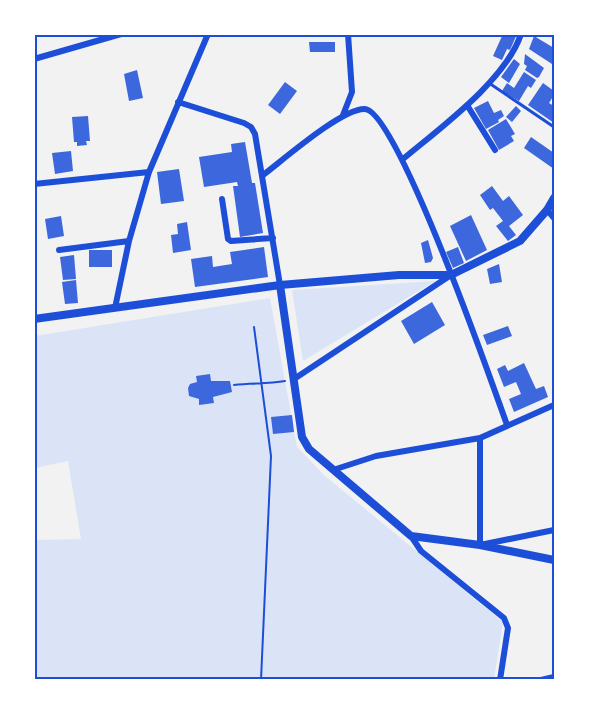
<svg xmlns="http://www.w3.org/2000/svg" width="589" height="714" font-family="'Alegreya Sans',sans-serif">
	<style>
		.green { fill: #dbe4f7 }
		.building { fill: #3d67dc }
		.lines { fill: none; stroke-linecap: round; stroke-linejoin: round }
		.path { stroke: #1d4ed8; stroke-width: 2 }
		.service { stroke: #1d4ed8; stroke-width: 3 }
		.minor { stroke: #1d4ed8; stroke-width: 6 }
		.tertiary { stroke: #1d4ed8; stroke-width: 8 }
		.neatline { fill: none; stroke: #1d4ed8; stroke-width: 2 }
	</style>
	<rect width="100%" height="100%" fill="#f2f2f2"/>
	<path class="green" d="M435 281 303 361 292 290Z
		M270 298 297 447 325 476 503 622 494 679H35V540L81 539 68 461 35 468V336Z"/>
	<path class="building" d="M503 34H517L510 50 507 49 502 60 493 56Z
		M534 36 554 48V60L552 64 529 49Z
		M309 42H335V52H310Z
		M525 54 544 68 539 77 537 78 525 70 527 66 524 64Z
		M514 59 520 64 509 83 501 77Z
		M137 70 143 98 129 101 124 74Z
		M524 72 536 80 531 88 528 86 519 101 502 91 507 83 514 88Z
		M285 82 297 91 280 114 268 105Z
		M543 83 554 91V95L549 103 554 106V123L528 105Z
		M488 101 494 113 501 110 504 116 498 120 499 122 486 129 474 108Z
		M516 106 521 111 512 122 506 117Z
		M88 116 90 141H86L87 145 77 146V142H74L72 117Z
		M506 119 515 134 511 136 514 141 499 150 488 130Z
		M531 137 554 153V169L524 148Z
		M245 142 252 183H255L263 233 240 237 233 186H238L237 182 204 187 199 157 232 152 231 144Z
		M71 151 73 171 55 174 52 153Z
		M179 169 184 201 161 204 157 172Z
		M492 186 503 201 509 196 523 215 509 226 516 235 508 241 496 226 503 221 493 208 490 210 480 195Z
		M471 215 487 250 466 261 450 226Z
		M61 216 64 236 48 239 45 219Z
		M187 222 191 250 173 253 171 235 178 234 177 224Z
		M428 240 433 258 431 262 425 263 421 243Z
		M264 247 268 277 195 287 191 259 212 256 213 267 232 264 230 252Z
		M458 247 464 263 453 268 446 252Z
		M89 250H112V267H89Z
		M74 255 76 279 63 280 60 257Z
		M499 264 502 282 490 284 487 269Z
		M76 280 78 303 65 304 62 282Z
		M432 302 445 325 414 344 401 321Z
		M508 326 512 336 487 345 483 335Z
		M524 363 536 389 544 386 548 397 514 412 509 399 521 394 516 382 504 387 497 369 505 365 508 371Z
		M210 374 211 381H230L232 392 213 397 214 403 199 405V399L189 396 188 388 190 384 197 382 196 376Z
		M292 415 294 432 273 434 271 417Z"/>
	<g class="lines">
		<path class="path" d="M254 327 271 456 261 680
			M234 385C252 383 268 384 285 381"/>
		<path class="service" d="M489 83 554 127"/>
		<path class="minor" d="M34 59 121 34
			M178 102 244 123 251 127 255 134 280 285
			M467 105 495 150
			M343 115 352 92 348 34
			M403 159C440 128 506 80 521 34
			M263 175C283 160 342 108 365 109 397 110 493 386 507 425
			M34 184 149 172
			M222 199 228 239 231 241 273 238
			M547 210 554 218
			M59 250 129 241
			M115 308 129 241 149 172 208 34
			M294 379 451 275
			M480 438V545L554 530
			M333 470 376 456 480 438 554 405
			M411 536 421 551 504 618 508 628 500 680
			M541 680 554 677"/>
		<path class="tertiary" d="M280 285 302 437 309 449 411 536 480 545 554 560
			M34 319 280 285 399 275H451L520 241 547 210 554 198"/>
	</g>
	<rect width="589" height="714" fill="none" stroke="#ffffff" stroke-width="72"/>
	<rect x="36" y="36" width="517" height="642" class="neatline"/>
</svg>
